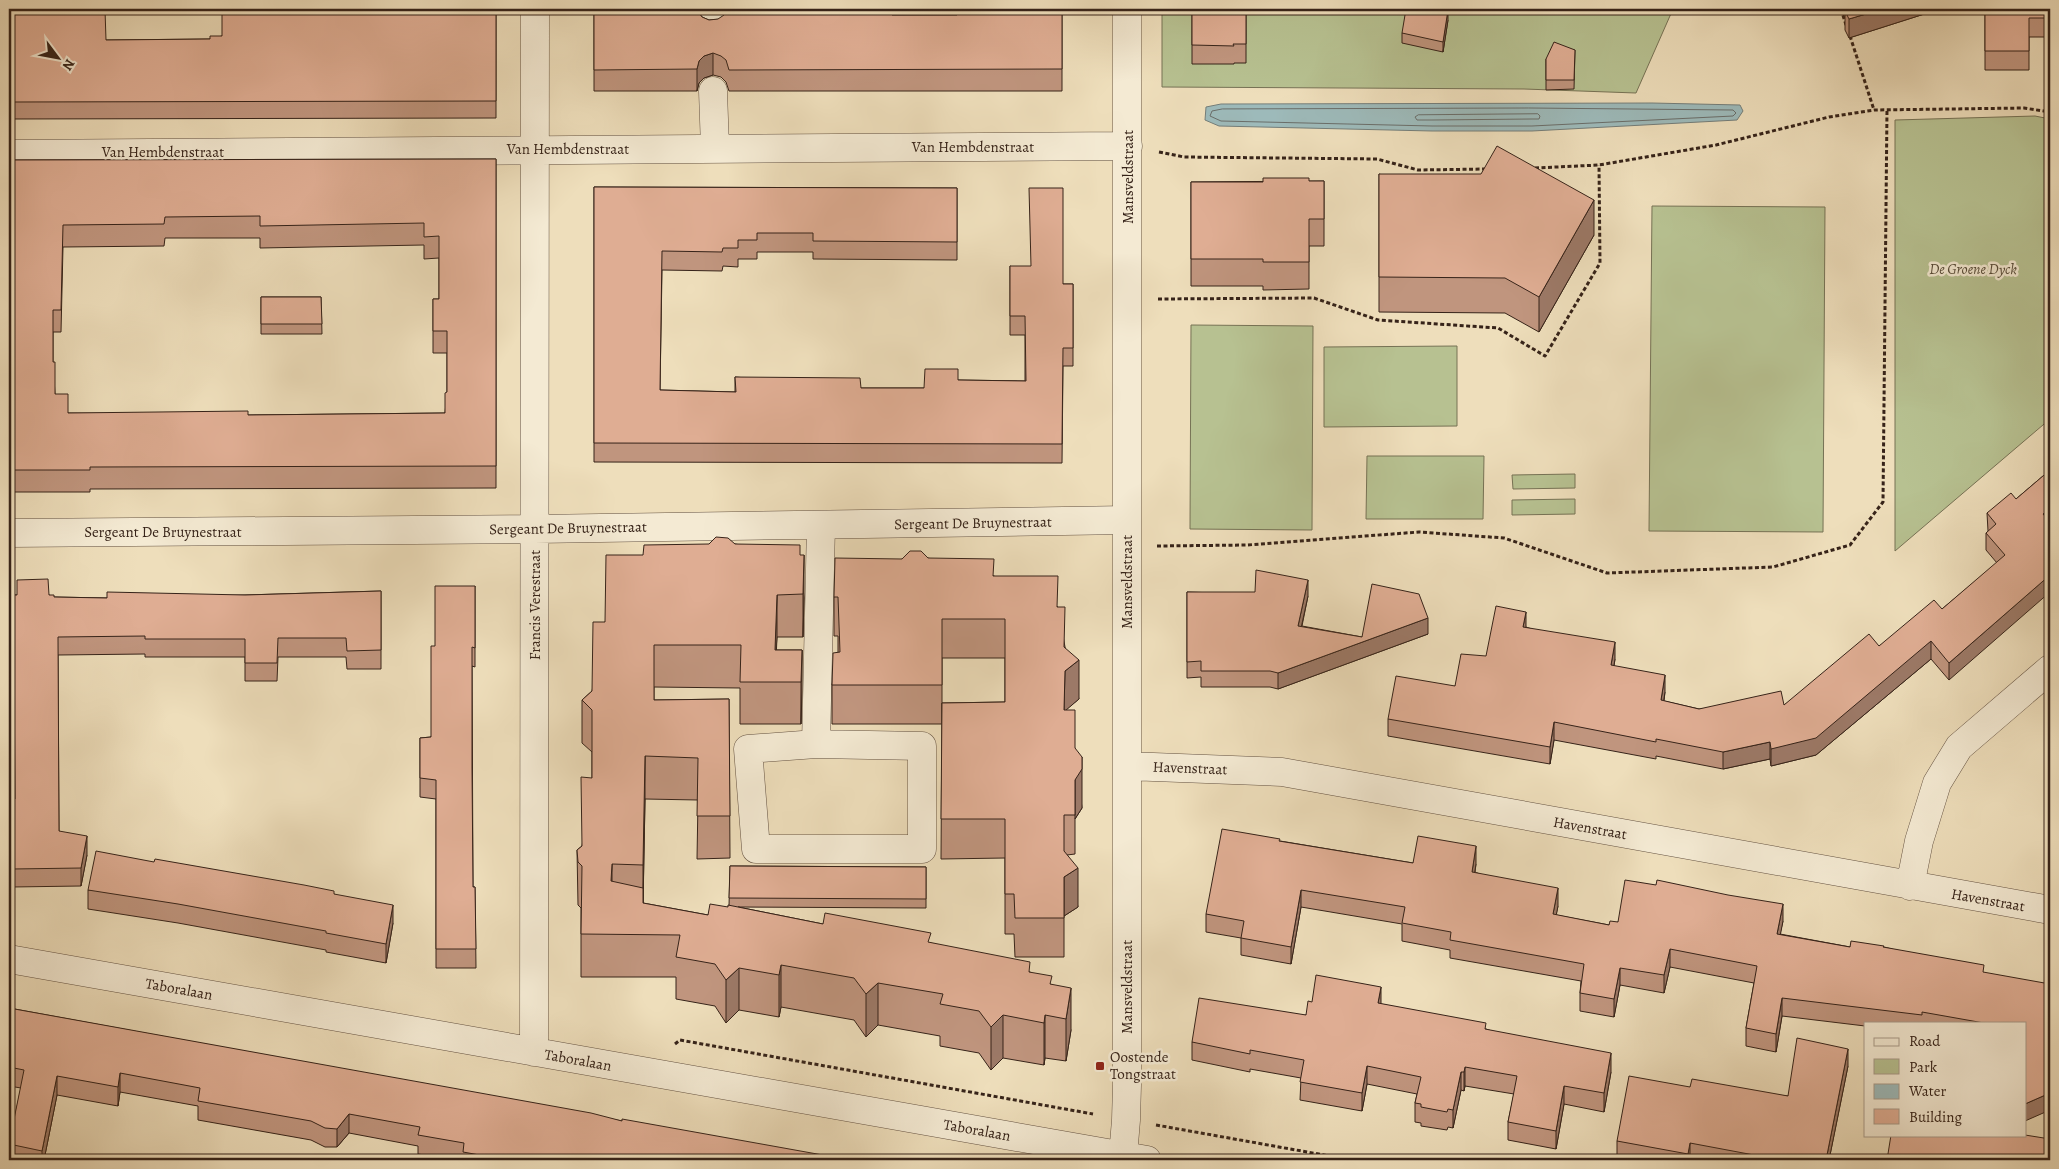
<svg xmlns="http://www.w3.org/2000/svg" width="2059" height="1169" font-family="Alegreya,serif">
	<style>
		.green { fill: #b7c191; stroke: #767255 }
		.water { fill: #9dbaba; stroke: #747e7a }
		.lines { fill: none; stroke-linecap: round; stroke-linejoin: round }
		.shore { stroke: #6a6e6a; stroke-width: 1 }
		.minor-casing { stroke: #645242; stroke-width: 29 }
		.path { stroke: #362319; stroke-width: 3; stroke-dasharray: 4 2.5; stroke-linecap: butt }
		.minor { stroke: #f4ead3; stroke-width: 28 }
		.wall { fill: #c0957e; stroke: #362319; fill-rule: evenodd }
		.shaded-wall { fill: #9c7967; stroke: #362319 }
		.building { fill: #dfad93; stroke: #362319; fill-rule: evenodd }
		.poi-dot { fill: #8f2418; stroke: #f4ead3; stroke-width: 2 }
		.labels { text-anchor: middle; dominant-baseline: central; stroke-width: 5; stroke-linejoin: round; paint-order: stroke }
		.street-label { font-size: 15px; fill: #362319; stroke: #f4ead3 }
		.park-label { font-size: 15px; font-style: italic; fill: #564a37; stroke: #f4ead3 }
		.poi-label { font-size: 15px; fill: #362319; stroke: #f4ead3; text-anchor: start }
	</style>
	<rect width="100%" height="100%" fill="#eedebb"/>
	<filter id="stains"><feTurbulence type="fractalNoise" baseFrequency=".004" numOctaves="4"/><feColorMatrix values="0 0 0 0 .2 0 0 0 0 .09 0 0 0 0 .02 0 0 0 .5 -.17"/></filter>
	<radialGradient id="worn" r=".72"><stop offset=".6" stop-color="#630" stop-opacity="0"/><stop offset="1" stop-color="#630" stop-opacity=".3"/></radialGradient>
	<path class="green" d="M1162 9H1673L1636 93 1524 89 1162 87Z
		M2035 116 2050 119V419L1895 551V120Z
		M1652 206 1825 207 1823 532 1649 531Z
		M1191 325 1313 326 1312 530 1190 529Z
		M1457 346V426L1324 427V347Z
		M1367 456H1484L1483 519H1366Z
		M1575 474V488L1513 489 1512 475Z
		M1575 499V514L1512 515V500Z"/>
	<path class="water" d="M1652 103 1740 105 1743 111 1737 120 1532 131H1432L1219 126 1205 120 1206 107 1221 104Z"/>
	<g class="lines">
		<path class="shore" d="M1529 108 1733 110 1736 113 1733 116 1532 126H1432L1221 121 1210 116 1212 111 1222 109Z
			M1538 114 1540 116 1539 119H1532L1432 120H1417L1415 117 1418 115Z"/>
		<g class="minor-casing">
			<path id="minor" d="M712 27 715 9
				M713 91 715 148
				M9 154 1128 146
				M9 533 535 529 1127 520
				M816 744 748 749 756 849H922V746L816 744 821 525
				M1127 766 1282 772 2050 910
				M1910 886 1919 841 1937 783 1959 747 2050 669
				M9 959 1147 1160
				M534 1052 535 9
				M1123 1156 1126 1120 1127 1085V9"/>
		</g>
		<path class="path" d="M1841 9 1846 25
			M1850 36 1874 110
			M1159 152 1184 157 1377 159 1418 170 1486 169
			M1535 168 1599 165 1716 145 1829 117 1874 110 2024 108 2050 112
			M1158 299 1314 298 1378 320 1498 328 1545 356 1600 263 1599 165
			M1157 546 1247 545 1419 532 1504 538 1607 573 1773 567 1850 545 1883 502 1887 109
			M675 1044 680 1040 1093 1114
			M1156 1125 1352 1160"/>
		<use href="#minor" class="minor"/>
	</g>
	<path class="wall" d="M9 9H79V11L106 40 210 39 222 36 496 9V118L9 119Z
		M594 9H699V13L702 17 709 20 801 13 892 15H956V9H1062V91H729L726 82 721 77 713 75 704 78 699 83 697 91H594Z
		M1192 9H1246V63H1234V64H1192Z
		M1733 9H1791V12L1733 10Z
		M1940 9 1849 38 1845 30V11Z
		M1985 9H2050V37H2029V70H1985Z
		M1448 20 1443 52 1402 43V33Z
		M1575 50 1574 89 1546 90V59Z
		M496 159V488L90 489V492H9V160ZM165 238H260V248L424 245V259L439 258V299H433V353H447V392L445 413 248 415 68 413 55 394 53 362V332H61L63 247 164 246Z
		M1379 174 1594 235 1539 332 1505 313 1379 312Z
		M1324 181V246H1309V289L1263 290V286H1191V182Z
		M594 187 957 188V260L813 259V252H757V259H738V267L723 266 722 271 662 270 660 390 735 392V377L861 388H924L958 380 1025 381V335H1010V266L1063 284H1073V366H1063L1062 463 594 462Z
		M261 297H321L322 334H261Z
		M2050 470 1949 680 1931 659 1816 755 1771 766 1770 759 1723 769 1656 756V759L1554 740 1550 764 1388 736V719L1455 686 1486 656 1526 627 1615 659 1614 666 1665 692 1664 701 1699 709 1784 705 1879 646 1942 609 1997 563 1986 550V533L1988 531 1987 513 2016 499Z
		M735 544 800 555 804 598 803 637H777L776 650H802L801 724H740V688L654 687V700L729 699 730 858 697 859 698 800 645 799 643 903 708 915 728 907 729 906 730 866 926 867V908L738 907 823 924 931 943 1030 972 1052 985 1071 1030 1066 1061 1045 1058 1044 1065 1003 1058 991 1070 979 1053 940 1046V1036L878 1025 866 1037 854 1020 781 1007 779 1017 739 1010 726 1023 715 1006 676 999V977H581V908L578 905 577 850 582 846 592 778V752L582 743V700L592 691 605 622 643 555Z
		M928 558 994 576 1058 607 1065 647 1079 699 1065 710 1075 749 1082 808 1075 819V854L1067 855 1078 907 1064 916V957H1015L1014 934H1005V858L941 859 942 703 1005 702V658H942V724H832V685L838 652V636H834V597L902 559Z
		M475 586V667L472 666 473 887H475L476 968H436V799L420 797V738L431 737Z
		M381 591V669H347L346 657H278L277 681H245V657H145V654L58 655 59 831 87 855 81 886 12 887V799H15L14 684H12V595H49L54 597 107 598 245 595Z
		M1187 592 1308 596 1302 626 1362 637 1428 634 1278 689 1270 687H1201V677L1187 678Z
		M1280 841 1413 863 1476 864 1475 872 1558 906 1556 915 1609 925 1618 922 1783 921 1780 934 1850 947H1884L1984 973 2025 1023H1865V1026L1782 1016 1776 1052 1746 1046V1028L1754 983 1670 967 1664 993 1620 985 1614 1017 1580 1011V993L1581 981 1450 958V950L1402 941V924L1301 907 1291 964 1241 955V938L1206 932V914Z
		M88 890 334 894 393 923 386 963 326 952V950L178 923 88 909Z
		M1381 1004 1486 1029 1611 1072 1604 1112 1564 1104 1556 1149 1508 1140V1122L1514 1094 1465 1086 1464 1091 1461 1090 1453 1128 1448 1127 1447 1130 1421 1126V1123L1415 1122V1103L1417 1094 1367 1084 1362 1111 1300 1100 1301 1078 1250 1069V1072L1192 1060V1042L1306 1015Z
		M9 1008 622 1121 845 1160H455L418 1154V1146L349 1133 337 1147H325L311 1140 198 1120V1106L120 1092 118 1106 57 1095 44 1160H9V1144L21 1088 9 1086Z
		M1848 1066 1829 1160H1622L1617 1159V1141L1690 1087 1788 1096Z"/>
	<path class="shaded-wall" d="M1883 9H1940L1849 38V19Z
		M1448 10V20L1443 52V42Z
		M713 53V75L704 78 699 83 697 91V69L699 61 704 56Z
		M1594 200V235L1539 332V297Z
		M2050 508V525L2043 514Z
		M804 555V598L803 637V594Z
		M2050 575V592L1949 680V663Z
		M1308 580V596L1298 642V626Z
		M777 595V637L775 682V650Z
		M1526 612V629L1523 627Z
		M1428 618V634L1278 689V673Z
		M1931 641V659L1816 755 1771 766V749Z
		M1615 642V659L1611 683V665Z
		M802 650V692L801 724V682Z
		M1079 660V699L1065 711 1064 710 1065 671Z
		M1665 675V692L1661 718V700Z
		M1554 722V740L1550 764V747Z
		M1770 742V759L1723 769V752Z
		M645 756V799L643 907V865Z
		M1082 757V808L1075 819V780Z
		M87 836V855L81 886V868Z
		M1476 846V864L1472 889V872Z
		M612 864V907L611 881Z
		M1078 868V907L1064 916V877Z
		M1558 888V906L1553 932V914Z
		M1301 890V907L1291 964V947Z
		M1783 904V921L1777 952V934Z
		M393 905V923L386 963V944Z
		M1670 949V967L1664 993V975Z
		M781 965V1007L779 1017V975Z
		M739 968V1010L726 1023V980Z
		M1620 968V985L1614 1017V999Z
		M878 983V1025L866 1037V994Z
		M1381 987V1005L1378 1003Z
		M1071 988V1030L1066 1061V1019Z
		M1782 998V1016L1776 1052V1034Z
		M1003 1015V1058L991 1070V1027Z
		M1045 1015V1058L1044 1065V1023Z
		M1848 1049V1066L1829 1160H1826Z
		M1611 1053V1072L1604 1112V1093Z
		M1367 1066V1084L1362 1111V1093Z
		M1465 1067V1086L1464 1091V1072Z
		M1461 1072V1090L1453 1128V1110Z
		M120 1073V1092L118 1106V1087Z
		M57 1076V1095L44 1160H42V1151Z
		M1564 1086V1104L1556 1149V1131Z
		M2050 1093V1110L2025 1121V1104Z
		M349 1114V1133L337 1147V1129Z
		M1690 1143V1160H1688V1154Z"/>
	<path class="building" d="M9 9H79V11L105 10 106 40 210 39V36H222V9H496V101L9 102Z
		M594 9H697V10L702 17 709 20 718 19 724 15 727 9H801L800 13 861 14V9H892V15H957V9H1062V69L729 70 726 60 721 56 713 53 704 56 699 61 697 69 594 70Z
		M1192 9H1246V44H1233L1234 46 1192 45Z
		M1406 9H1442L1448 10 1443 42 1402 33Z
		M1849 9H1883L1849 19 1845 11Z
		M1985 9H2050V18H2029V51H1985Z
		M1554 42 1575 50 1574 80H1546V59Z
		M1497 146 1594 200 1539 297 1505 278 1379 277V174H1481Z
		M496 159V466L90 467V470H9V160ZM260 216V226L424 223V237L439 236V299H433V331H447V392L445 393V413L248 415V411L68 413V394H55V362H53V310H61L63 225 164 224 165 217Z
		M1263 178H1309V181H1324V219H1309V262H1263V259H1191V182H1263Z
		M594 187 957 188V242L813 241V233H757V240H738V248H723L722 252 662 251 660 390 736 392 735 377 860 378 861 388H924L925 369H958V380L1026 381 1025 316H1010V266H1031L1029 188H1063V284H1073V348H1063L1062 444 594 443Z
		M261 297H321L322 324H261Z
		M2050 470V508L2043 514 2050 522V575L1949 663 1931 641 1816 738 1771 749 1770 742 1723 752 1656 739V742L1554 722 1550 747 1388 719 1396 676 1455 686 1461 654 1486 656 1496 606 1526 612 1523 627 1615 642 1611 665 1665 675 1661 700 1699 709 1781 691 1784 705 1869 634 1879 646 1934 600 1942 609 2005 555 1986 533 1996 524 1987 513 2011 493 2016 499Z
		M716 537 728 538 735 544 800 545V555H804L803 594 777 595 775 650H802L801 682H740L741 645H654V700L729 699 730 816H697L698 758 645 756 643 865 612 864 611 881 643 888V903L708 915 710 904 728 907V905L823 924 825 913 931 933 928 942 1030 962 1029 972 1052 976 1050 984 1071 988 1066 1019 1045 1015 1044 1023 1003 1015 991 1027 979 1011 940 1004 943 994 878 983 866 994 854 978 781 965 779 975 739 968 726 980 715 964 676 957 680 935 581 934 582 866 578 862 577 850 582 846 581 777 592 778V710L582 700 592 691 593 622H605L606 555H643L644 545 709 544Z
		M910 551H921L928 558 994 559 993 576H1058L1057 607H1065L1064 647 1079 660 1065 671 1064 710H1075V748L1082 757V769L1075 780V815H1064V851L1078 868 1064 877V918H1015L1014 894H1005V819H941L942 703 1005 702V619H942V685H832L833 653 840 652 838 597H834L835 558 902 559Z
		M1256 570 1308 580 1298 626 1362 637 1372 584 1419 594 1428 618 1278 673 1270 671H1201V661L1187 662V592H1255Z
		M48 579 49 595H54V597L107 598V592L245 595 381 591V650L347 651 346 638H278L277 663H245V639H145V636L58 637 59 831 87 836 81 868 12 869V799H15L14 665H12V595H17V580Z
		M435 586H475V648L472 647V767L473 887H475L476 949H436V780L420 778V738L431 737V646H435Z
		M1222 829 1280 839 1279 841 1413 863 1418 836 1476 846 1472 872 1558 888 1553 914 1609 925 1610 921 1618 922 1625 880 1656 885 1657 880 1728 895 1783 904 1777 934 1850 947 1851 941 1884 946 1883 947 1984 965 1983 972 2050 984V1093L2025 1104V1023H1984L1922 1012V1015L1782 998 1776 1034 1746 1028 1757 966 1670 949 1664 975 1620 968 1614 999 1580 993 1584 964 1450 940 1451 932 1402 923 1405 907 1301 890 1291 947 1241 938 1244 921 1206 914Z
		M96 851 154 862 155 859 304 885 334 891V894L393 905 386 944 326 933V931L178 904 88 890Z
		M730 866 926 867V899L729 898Z
		M1316 975 1381 987 1378 1003 1486 1023 1485 1029 1611 1053 1604 1093 1564 1086 1556 1131 1508 1122 1517 1076 1465 1067 1464 1072H1461L1453 1110 1448 1109 1447 1112 1421 1107V1104L1415 1103 1421 1077 1367 1066 1362 1093 1300 1082 1304 1060 1250 1050V1054L1192 1042 1199 998 1306 1015 1308 1001 1312 1002Z
		M9 1008 591 1113 622 1121V1119L845 1159V1160H534L512 1156 511 1160H507L463 1152 464 1143 418 1135 420 1127 349 1114 337 1129 325 1128 311 1121 198 1101 200 1088 120 1073 118 1087 57 1076 42 1151 9 1144 24 1070 9 1067Z
		M1797 1038 1848 1049 1826 1160H1770V1158L1690 1143 1688 1154 1617 1141 1629 1076 1690 1087 1692 1079 1788 1096Z
		M1891 1135H2025L2050 1139V1160H1887Z"/>
	<rect class="poi-dot" x="1095" y="1061" width="10" height="10" rx="2.5"/>
	<g class="labels">
		<g class="street-label">
			<text x="973" y="147">Van Hembdenstraat</text>
			<text x="568" y="149">Van Hembdenstraat</text>
			<text x="163" y="152">Van Hembdenstraat</text>
			<text transform="translate(1128 177) rotate(-90)">Mansveldstraat</text>
			<text transform="translate(973 523) rotate(-1)">Sergeant De Bruynestraat</text>
			<text transform="translate(568 528) rotate(-1)">Sergeant De Bruynestraat</text>
			<text x="163" y="532">Sergeant De Bruynestraat</text>
			<text transform="translate(1127 582) rotate(-90)">Mansveldstraat</text>
			<text transform="translate(535 605) rotate(-90)">Francis Verestraat</text>
			<text transform="translate(1190 768) rotate(2)">Havenstraat</text>
			<text transform="translate(1590 828) rotate(10)">Havenstraat</text>
			<text transform="translate(1988 900) rotate(10)">Havenstraat</text>
			<text transform="translate(1127 987) rotate(-90)">Mansveldstraat</text>
			<text transform="translate(179 989) rotate(10)">Taboralaan</text>
			<text transform="translate(578 1060) rotate(10)">Taboralaan</text>
			<text transform="translate(977 1130) rotate(10)">Taboralaan</text>
		</g>
		<g class="park-label">
			<text x="1973" y="269">De Groene Dyck</text>
		</g>
		<g class="poi-label">
			<text x="1110" y="1057">Oostende<tspan x="1110" dy="17">Tongstraat</tspan></text>
		</g>
	</g>
	<rect width="2059" height="1169" fill="none" stroke="#eedebb" stroke-width="30"/>
	<rect x="10" y="10" width="2039" height="1149" fill="none" stroke="#362319" stroke-width="2.5"/>
	<rect x="15" y="15" width="2029" height="1139" fill="none" stroke="#362319"/>
	<rect x="1864" y="1022" width="162" height="115" fill="#f4ead3" stroke="#a89a89"/>
	<rect x="1874" y="1038" width="25" height="8" fill="#f4ead3" stroke="#a89a89"/>
	<text x="1909" y="1046" font-size="15" fill="#362319">Road</text>
	<rect x="1874" y="1059" width="25" height="15" fill="#b7c191" stroke="#a89a89"/>
	<text x="1909" y="1072" font-size="15" fill="#362319">Park</text>
	<rect x="1874" y="1084" width="25" height="15" fill="#9dbaba" stroke="#a89a89"/>
	<text x="1909" y="1096" font-size="15" fill="#362319">Water</text>
	<rect x="1874" y="1109" width="25" height="15" fill="#dfad93" stroke="#a89a89"/>
	<text x="1909" y="1122" font-size="15" fill="#362319">Building</text>
	<g transform="translate(58 58) rotate(122)" stroke="#f4ead3" stroke-width="4" paint-order="stroke">
	<path d="M0-4L9 19L0 12L-9 19Z" fill="#362319"/>
	<text y="-8" font-size="14" font-weight="bold" text-anchor="middle" fill="#362319">N</text>
	</g>
	<rect width="100%" height="100%" filter="url(#stains)"/>
	<rect width="100%" height="100%" fill="url(#worn)"/>
</svg>
